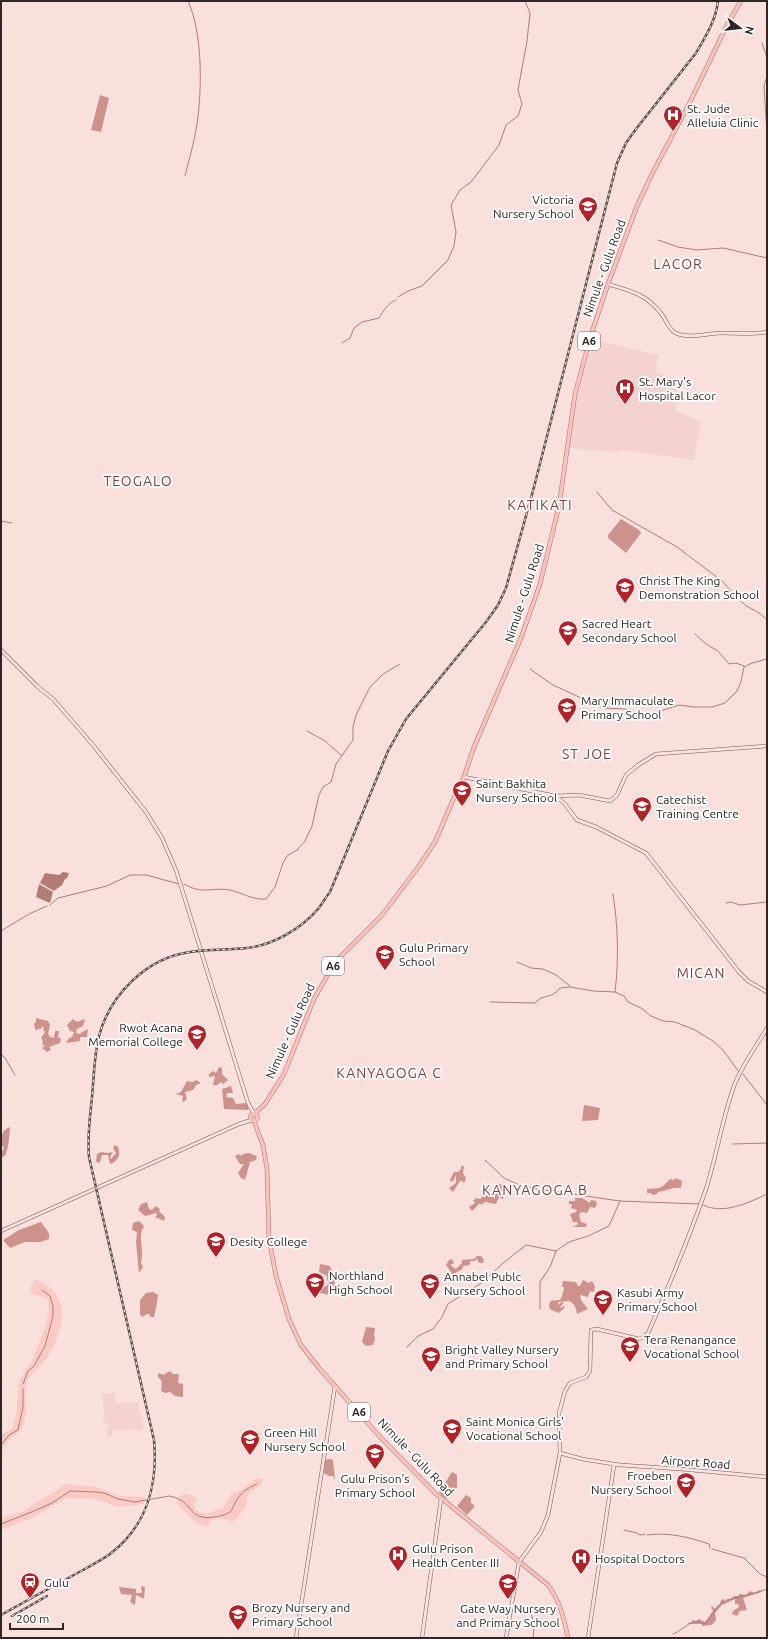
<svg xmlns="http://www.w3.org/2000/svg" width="768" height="1639" font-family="Ubuntu,sans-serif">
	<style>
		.built { fill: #f4d2cf }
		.green { fill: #facac5 }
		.forest { fill: #cd928c }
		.water { fill: #b37b75 }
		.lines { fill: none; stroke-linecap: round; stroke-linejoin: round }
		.stream { stroke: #b37b75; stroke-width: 1 }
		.secondary-casing { stroke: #6f5a58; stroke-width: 4 }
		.primary-casing { stroke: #b0706b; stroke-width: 4.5 }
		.secondary { stroke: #fce0de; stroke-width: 3 }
		.primary { stroke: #fac2bd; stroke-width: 3.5 }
		.rail-casing { stroke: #5d514f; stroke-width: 2.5 }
		.rail { stroke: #fff; stroke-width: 1; stroke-dasharray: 3; stroke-linecap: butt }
		.labels { text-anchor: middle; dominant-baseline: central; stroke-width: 3.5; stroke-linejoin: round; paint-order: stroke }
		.shield { fill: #fff; stroke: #6d6666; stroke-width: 1 }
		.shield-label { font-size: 11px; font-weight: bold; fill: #2e2524 }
		.poi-label { font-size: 12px; fill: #2e2524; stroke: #fff; text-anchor: start }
		.street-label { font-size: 12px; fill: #2e2524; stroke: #fff }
		.quarter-label { font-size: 14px; letter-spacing: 1px; fill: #833b37; stroke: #fff }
	</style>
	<rect width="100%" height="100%" fill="#f9e0dd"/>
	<path class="built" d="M594 340 659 355 655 373 678 379 676 411 701 422 694 460 622 450 616 452 569 448 575 399 583 371Z
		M102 1393H115V1403H138L144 1430 113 1431 111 1437H108V1434L106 1433 110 1424 103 1422 104 1410Z"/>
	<path class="green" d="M35 1279C76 1294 63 1337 43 1363 38 1370 31 1373 27 1382 23 1390 28 1408 25 1418 21 1438 14 1431 6 1444 3 1448 2 1456 1 1461V1435L12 1429 16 1416 19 1383 25 1370 32 1361 46 1324 49 1308 48 1299 30 1293 31 1285Z
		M257 1478 263 1479 262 1484 248 1494 246 1507 233 1522 219 1518 212 1519 208 1526 197 1524 176 1503 180 1495 188 1494 197 1499 194 1506 195 1510 205 1514 223 1508 231 1494 241 1490Z
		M66 1484 96 1487 120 1496 145 1497 143 1504 118 1507 94 1499 66 1498 34 1517 1 1530V1518L22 1512Z"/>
	<path class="forest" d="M100 95 109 98 101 132 91 130Z
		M621 519 639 530 641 533 626 553 608 538V535Z
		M36 1018 48 1021 50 1025 48 1034 50 1037 54 1038 55 1031H59L58 1037 61 1039 60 1043 49 1047 51 1050 47 1052 42 1048 45 1046 42 1044 43 1041 41 1038 45 1032 43 1030 44 1028 42 1026 41 1029H38L36 1031 34 1024 36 1022Z
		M73 1019 77 1022 85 1019 83 1026 77 1029 76 1033 80 1034 82 1032 88 1029 87 1037H80V1041L66 1043 69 1038 72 1037 74 1032 70 1031 67 1025Z
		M219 1067 222 1068V1074L228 1080 223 1084 221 1082 217 1085H213L215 1076 209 1077V1074L213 1071 216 1073Z
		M196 1080 201 1083 196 1085 193 1090 185 1092 187 1099 185 1101 182 1102 183 1096 176 1094 181 1092 187 1081 193 1082Z
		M231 1086 233 1093H227L226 1097 233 1098 236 1104 245 1103 248 1104V1110L224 1109 222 1089Z
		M584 1105 600 1108 598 1120 582 1121Z
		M10 1127C9 1137 9 1148 5 1156L2 1157 1 1153 4 1148 1 1144C1 1136 2 1130 10 1127Z
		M115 1145 118 1147C121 1155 118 1162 110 1164L108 1155H102L100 1162 98 1163 96 1161 97 1154 101 1152 108 1153 113 1152 110 1157 111 1159 116 1153 113 1148Z
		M249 1153 257 1156 256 1160 250 1162 245 1180 241 1178 238 1173 244 1164H240L235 1156 239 1154 241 1156 243 1154Z
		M461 1166H464L463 1173 466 1178 464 1183 462 1181H460L453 1192 449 1188 456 1183V1177L455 1176 454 1180 451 1182 450 1180 454 1172H458L461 1169Z
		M676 1178 682 1181 681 1188C672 1187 666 1191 658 1192L657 1194 652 1195 651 1193H647V1189C661 1188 661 1189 670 1179L674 1180Z
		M497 1183 505 1186V1192L503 1199 499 1197 496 1204 485 1202 481 1205 480 1203 472 1211 469 1207 475 1203 473 1201 476 1198 480 1199 482 1197 481 1194 492 1196 495 1199 494 1194 501 1193 500 1190 496 1187Z
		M575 1198H582L590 1203 591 1200 596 1201 597 1204 595 1208 590 1207 587 1213 581 1212 579 1215 581 1222 587 1224 586 1227H573L577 1225 578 1222H573L570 1214 576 1212 577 1210 571 1208 572 1204H569V1201H575Z
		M147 1202 149 1209 152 1210 156 1206 160 1209 159 1211 165 1217 164 1221 155 1217 157 1215 156 1213 145 1216 138 1210 141 1204Z
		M139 1221 143 1225 144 1228 142 1229C139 1240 144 1251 141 1263L143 1267 139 1273 136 1242 137 1232 132 1230 133 1223Z
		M41 1222 49 1233V1239L40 1242H25L10 1248 3 1240 19 1230Z
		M477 1256H481L484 1260 483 1263H481L478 1262V1259L474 1261H470V1265L463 1266 462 1269 451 1276V1272L446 1265 449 1260 452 1259 454 1263 453 1264H451V1266L456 1269 462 1263V1260L474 1259Z
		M320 1264 330 1266 332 1271 337 1274 333 1290 329 1295 321 1293 317 1294 311 1291V1280L317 1277 318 1283 325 1287 330 1283 327 1280V1276L319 1272Z
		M583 1280 589 1283 592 1281 595 1286 594 1292 590 1291 588 1297 580 1295 581 1300 588 1309 577 1314 575 1306 570 1301 558 1302V1305L561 1302 564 1303 560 1307 561 1308 564 1306 565 1307 559 1313 551 1310 549 1307 550 1301 560 1300C562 1297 564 1290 564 1287H562L563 1281 576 1282 578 1286H580Z
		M153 1292 158 1295C158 1298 155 1313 154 1317H151L149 1314H147L143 1317 140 1315V1300L146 1293Z
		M366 1327 375 1328 374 1335 375 1339 373 1345 366 1346 362 1342Z
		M170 1371 173 1374H179L178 1383 183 1384V1397L175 1396 170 1392 165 1393 161 1391C162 1385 163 1381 158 1377V1374L159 1373 163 1375Z
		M329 1459 333 1460 335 1480 333 1476H329L324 1473 325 1460Z
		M452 1472 457 1475V1487L447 1499 442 1496 439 1492Z
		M466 1495 471 1498V1503L475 1506 467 1515 457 1506Z
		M141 1586 145 1587 144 1599 136 1595 135 1605 130 1602 132 1595 121 1594 119 1587 136 1589V1593H142Z
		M760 1590 762 1592 743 1598 747 1610 740 1611 737 1616 732 1614 733 1611 739 1607 738 1604H735V1599L722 1605 715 1613 716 1620 712 1625 702 1626V1624H688V1623L692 1622V1620L696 1621 699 1619 705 1622 713 1611 711 1607 712 1606 715 1609 720 1604 721 1600 724 1599 726 1602 727 1599H730L734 1596H739V1594L746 1595 750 1591 754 1593Z"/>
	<path class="water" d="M63 872 69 873 67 878 65 879 62 885 54 891 40 883 45 873 59 875Z
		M39 884 53 892 50 903 36 897Z"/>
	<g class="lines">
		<path class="stream" d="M762 43 767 58
			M767 76 764 86 767 134
			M185 176C190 156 196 136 198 116 202 83 202 31 188 1
			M658 240 678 247 697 250 723 248 767 258
			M398 297 408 291 422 286 448 260 454 246 456 232 451 205 460 190 471 182 499 145 506 125 518 116 522 104 518 90 527 41 530 13 525 1
			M342 343 350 338 354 328 362 322 379 318C383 311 389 302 396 300
			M597 492 612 510 677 547 722 581 733 593 732 596C740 599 742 603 748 607 755 611 761 613 767 620
			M1 521 12 523
			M695 634 706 644 718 651 729 664 736 663 744 666
			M530 669 553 685 603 708 625 709 639 714H651L679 705 694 707H712L725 703 737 691 741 682 744 667 752 663 767 659
			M307 731 325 741 342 756
			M184 884C203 895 210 887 230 890 243 893 252 900 266 899L275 887 283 863 287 856 297 850 305 841 312 826 319 795 323 787 331 782 336 764 353 740V727L356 715 370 687 383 674 400 664
			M613 894C618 926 619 960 615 992
			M726 903 731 902 740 905 767 902
			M50 905 58 898 107 886 130 875H146L179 884
			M1 931 29 914 47 906
			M517 962 531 968 543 969 556 975 570 986
			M490 1002 535 1003C543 993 551 1000 560 988L570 987 593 991 615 992 624 996 628 1002 641 1008 651 1016 663 1021 675 1022 695 1030 713 1041 723 1050 739 1072
			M1 1054 5 1058 15 1075
			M743 1074 767 1105
			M733 1144 767 1143
			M485 1160 504 1178 524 1187 620 1201 699 1204
			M703 1205C723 1215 748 1203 767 1194
			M540 1309V1282L550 1267 556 1251 569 1242 588 1236 609 1226 620 1201
			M407 1347 418 1336 433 1329 442 1317 448 1304 483 1282 502 1264 526 1245 556 1251
			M23 1384 28 1371 34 1366 45 1346 53 1316V1306L50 1296 42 1290
			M1 1445 9 1435 18 1430 23 1407V1389
			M1 1524 34 1511 52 1503 70 1491 96 1492 104 1493 118 1499 135 1502 169 1496C191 1500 187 1513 202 1517 209 1519 224 1516 230 1512 232 1510 234 1505 236 1501 241 1492 248 1488 257 1484
			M624 1530 637 1533 640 1535 645 1534
			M647 1535C668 1532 689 1537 709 1544L710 1548
			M712 1549 744 1558 760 1574 767 1577
			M531 1613 534 1624
			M673 1634C686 1629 690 1617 705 1624 710 1619 713 1612 718 1606 727 1597 754 1595 767 1589
			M533 1638 534 1628"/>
		<g class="secondary-casing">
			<path id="secondary" d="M608 284C630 291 644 293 660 312 665 317 668 328 674 332 686 340 708 333 722 333 737 333 751 335 767 332
				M1 650 37 686 53 699 93 745 146 812 162 838 176 870 248 1103 254 1114
				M464 777 555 796 564 803 577 820 596 827 646 853 739 972 748 981 767 992
				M555 796 579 795 610 801 617 795 626 775 638 765 656 754 767 746
				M1 1231 239 1124 252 1120
				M560 1453 582 1459 620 1465 681 1469 767 1477
				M296 1638 335 1386
				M422 1638 441 1499
				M506 1638 519 1562 541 1532 548 1515 560 1453 559 1413 565 1391 570 1383 586 1377 590 1371 591 1330 597 1329 639 1339 644 1337 648 1333C669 1286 689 1238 706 1189 717 1155 722 1119 734 1086 742 1065 756 1047 767 1028
				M588 1638 614 1465"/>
		</g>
		<g class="primary-casing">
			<path id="primary" d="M250.5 1117a3.5 3.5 0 1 1 7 0a3.5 3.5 0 1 1-7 0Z
				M254 1114 265 1104 284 1074 314 999 335 962 382 915 419 866 435 842 456 793 464 777 474 747 521 638 540 584 559 506 575 394 591 335 608 284 637 206 652 174 689 104 727 25 741 1
				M254 1121 263 1145 267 1169 269 1239 276 1276 289 1319 301 1345 319 1368 382 1439 436 1494 548 1585C560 1601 564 1619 568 1638"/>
		</g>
		<use href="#secondary" class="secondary"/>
		<use href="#primary" class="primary"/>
		<g class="rail-casing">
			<path id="rail" d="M1 1615C22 1603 44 1591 65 1580 80 1571 96 1564 110 1554 147 1526 158 1484 154 1440L89 1157C87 1137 90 1117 92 1097 94 1077 94 1056 99 1036 110 995 146 958 190 952 208 949 228 950 247 948 273 945 301 929 318 909 322 904 326 897 330 892L388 751 406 719 486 622 498 605 506 588 534 487 617 163 626 143 636 129 696 53C706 36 716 20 718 1
				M12 1616 47 1596"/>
		</g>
		<use href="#rail" class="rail"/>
	</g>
	<defs>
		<g id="hospital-pin" transform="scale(1)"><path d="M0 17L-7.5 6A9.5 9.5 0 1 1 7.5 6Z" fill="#b22126" stroke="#fff"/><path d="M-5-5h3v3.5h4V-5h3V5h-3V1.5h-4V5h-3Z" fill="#fff"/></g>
		<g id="school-pin" transform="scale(1)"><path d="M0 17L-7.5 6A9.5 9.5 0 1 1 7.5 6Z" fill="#b22126" stroke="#fff"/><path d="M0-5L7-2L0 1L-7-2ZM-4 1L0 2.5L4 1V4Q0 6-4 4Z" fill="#fff"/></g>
		<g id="station-pin" transform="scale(1)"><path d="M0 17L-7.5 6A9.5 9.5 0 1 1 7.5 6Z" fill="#b22126" stroke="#fff"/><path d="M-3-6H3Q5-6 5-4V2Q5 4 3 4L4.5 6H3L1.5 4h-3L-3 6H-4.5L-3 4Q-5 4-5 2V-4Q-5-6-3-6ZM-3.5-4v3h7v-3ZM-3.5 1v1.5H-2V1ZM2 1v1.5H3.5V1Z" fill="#fff"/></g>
	</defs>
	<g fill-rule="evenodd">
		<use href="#hospital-pin" x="673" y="115"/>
		<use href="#school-pin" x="588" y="206"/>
		<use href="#hospital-pin" x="625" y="388"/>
		<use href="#school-pin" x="625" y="587"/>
		<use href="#school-pin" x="568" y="630"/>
		<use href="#school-pin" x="567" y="707"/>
		<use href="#school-pin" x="462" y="790"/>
		<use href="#school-pin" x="642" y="806"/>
		<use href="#school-pin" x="385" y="954"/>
		<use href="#school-pin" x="197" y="1034"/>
		<use href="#school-pin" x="216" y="1241"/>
		<use href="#school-pin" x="315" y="1282"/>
		<use href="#school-pin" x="430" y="1283"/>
		<use href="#school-pin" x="603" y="1299"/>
		<use href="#school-pin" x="630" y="1346"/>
		<use href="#school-pin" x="431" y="1356"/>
		<use href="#school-pin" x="452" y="1428"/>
		<use href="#school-pin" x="250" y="1439"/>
		<use href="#school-pin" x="375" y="1453"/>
		<use href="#school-pin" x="686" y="1482"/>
		<use href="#hospital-pin" x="398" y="1555"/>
		<use href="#hospital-pin" x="581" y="1558"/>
		<use href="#station-pin" x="30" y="1582"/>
		<use href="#school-pin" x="508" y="1583"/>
		<use href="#school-pin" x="238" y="1614"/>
	</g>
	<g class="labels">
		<g class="shield">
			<rect x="578" y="332" width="22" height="18" rx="3"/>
			<rect x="322" y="957" width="22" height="18" rx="3"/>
			<rect x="348" y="1403" width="22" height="18" rx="3"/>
		</g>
		<g class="shield-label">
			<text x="589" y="341">A6</text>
			<text x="333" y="966">A6</text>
			<text x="359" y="1412">A6</text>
		</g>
		<g class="poi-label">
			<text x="687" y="108">St. Jude<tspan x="687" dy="14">Alleluia Clinic</tspan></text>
			<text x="574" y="199" text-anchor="end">Victoria<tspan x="574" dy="14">Nursery School</tspan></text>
			<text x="639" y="381">St. Mary's<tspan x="639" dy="14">Hospital Lacor</tspan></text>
			<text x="639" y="580">Christ The King<tspan x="639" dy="14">Demonstration School</tspan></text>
			<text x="582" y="623">Sacred Heart<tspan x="582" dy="14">Secondary School</tspan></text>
			<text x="581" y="700">Mary Immaculate<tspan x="581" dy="14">Primary School</tspan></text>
			<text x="476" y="783">Saint Bakhita<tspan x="476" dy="14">Nursery School</tspan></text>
			<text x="656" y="799">Catechist<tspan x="656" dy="14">Training Centre</tspan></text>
			<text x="399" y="947">Gulu Primary<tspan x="399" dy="14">School</tspan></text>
			<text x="183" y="1027" text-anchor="end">Rwot Acana<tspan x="183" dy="14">Memorial College</tspan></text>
			<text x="230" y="1241">Desity College</text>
			<text x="329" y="1275">Northland<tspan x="329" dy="14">High School</tspan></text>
			<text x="444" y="1276">Annabel Publc<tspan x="444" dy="14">Nursery School</tspan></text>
			<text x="617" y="1292">Kasubi Army<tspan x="617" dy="14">Primary School</tspan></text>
			<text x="644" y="1339">Tera Renangance<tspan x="644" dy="14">Vocational School</tspan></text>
			<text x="445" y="1349">Bright Valley Nursery<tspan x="445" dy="14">and Primary School</tspan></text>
			<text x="466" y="1421">Saint Monica Girls'<tspan x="466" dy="14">Vocational School</tspan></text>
			<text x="264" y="1432">Green Hill<tspan x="264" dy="14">Nursery School</tspan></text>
			<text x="672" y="1475" text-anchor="end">Froeben<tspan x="672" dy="14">Nursery School</tspan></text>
			<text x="375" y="1478" text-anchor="middle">Gulu Prison's<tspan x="375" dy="14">Primary School</tspan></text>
			<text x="412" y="1548">Gulu Prison<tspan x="412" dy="14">Health Center III</tspan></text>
			<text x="595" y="1558">Hospital Doctors</text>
			<text x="44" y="1582">Gulu</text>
			<text x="252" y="1607">Brozy Nursery and<tspan x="252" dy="14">Primary School</tspan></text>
			<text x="508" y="1608" text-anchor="middle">Gate Way Nursery<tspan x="508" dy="14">and Primary School</tspan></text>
		</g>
		<g class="street-label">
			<text transform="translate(604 268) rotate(-70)">Nimule - Gulu Road</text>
			<text transform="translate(524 593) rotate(-72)">Nimule - Gulu Road</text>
			<text transform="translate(290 1031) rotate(-66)">Nimule - Gulu Road</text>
			<text transform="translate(416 1457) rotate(46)">Nimule - Gulu Road</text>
			<text transform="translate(696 1462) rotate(4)">Airport Road</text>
		</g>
		<g class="quarter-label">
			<text x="678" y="264">LACOR</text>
			<text x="138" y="481">TEOGALO</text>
			<text x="540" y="505">KATIKATI</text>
			<text x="587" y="754">ST JOE</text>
			<text x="701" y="973">MICAN</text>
			<text x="389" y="1073">KANYAGOGA C</text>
			<text x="535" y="1190">KANYAGOGA B</text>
		</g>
	</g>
	<rect width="768" height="1639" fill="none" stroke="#2e2524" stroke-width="4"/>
	<g transform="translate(740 28) rotate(105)" stroke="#ffffff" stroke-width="3" paint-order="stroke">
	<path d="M0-3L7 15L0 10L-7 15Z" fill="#2e2524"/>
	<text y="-6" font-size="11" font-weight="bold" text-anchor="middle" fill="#2e2524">N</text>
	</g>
	<path d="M10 1623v6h53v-6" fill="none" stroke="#2e2524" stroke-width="2"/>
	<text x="16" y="1623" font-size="12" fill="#2e2524" stroke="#ffffff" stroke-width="3" paint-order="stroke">200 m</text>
</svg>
